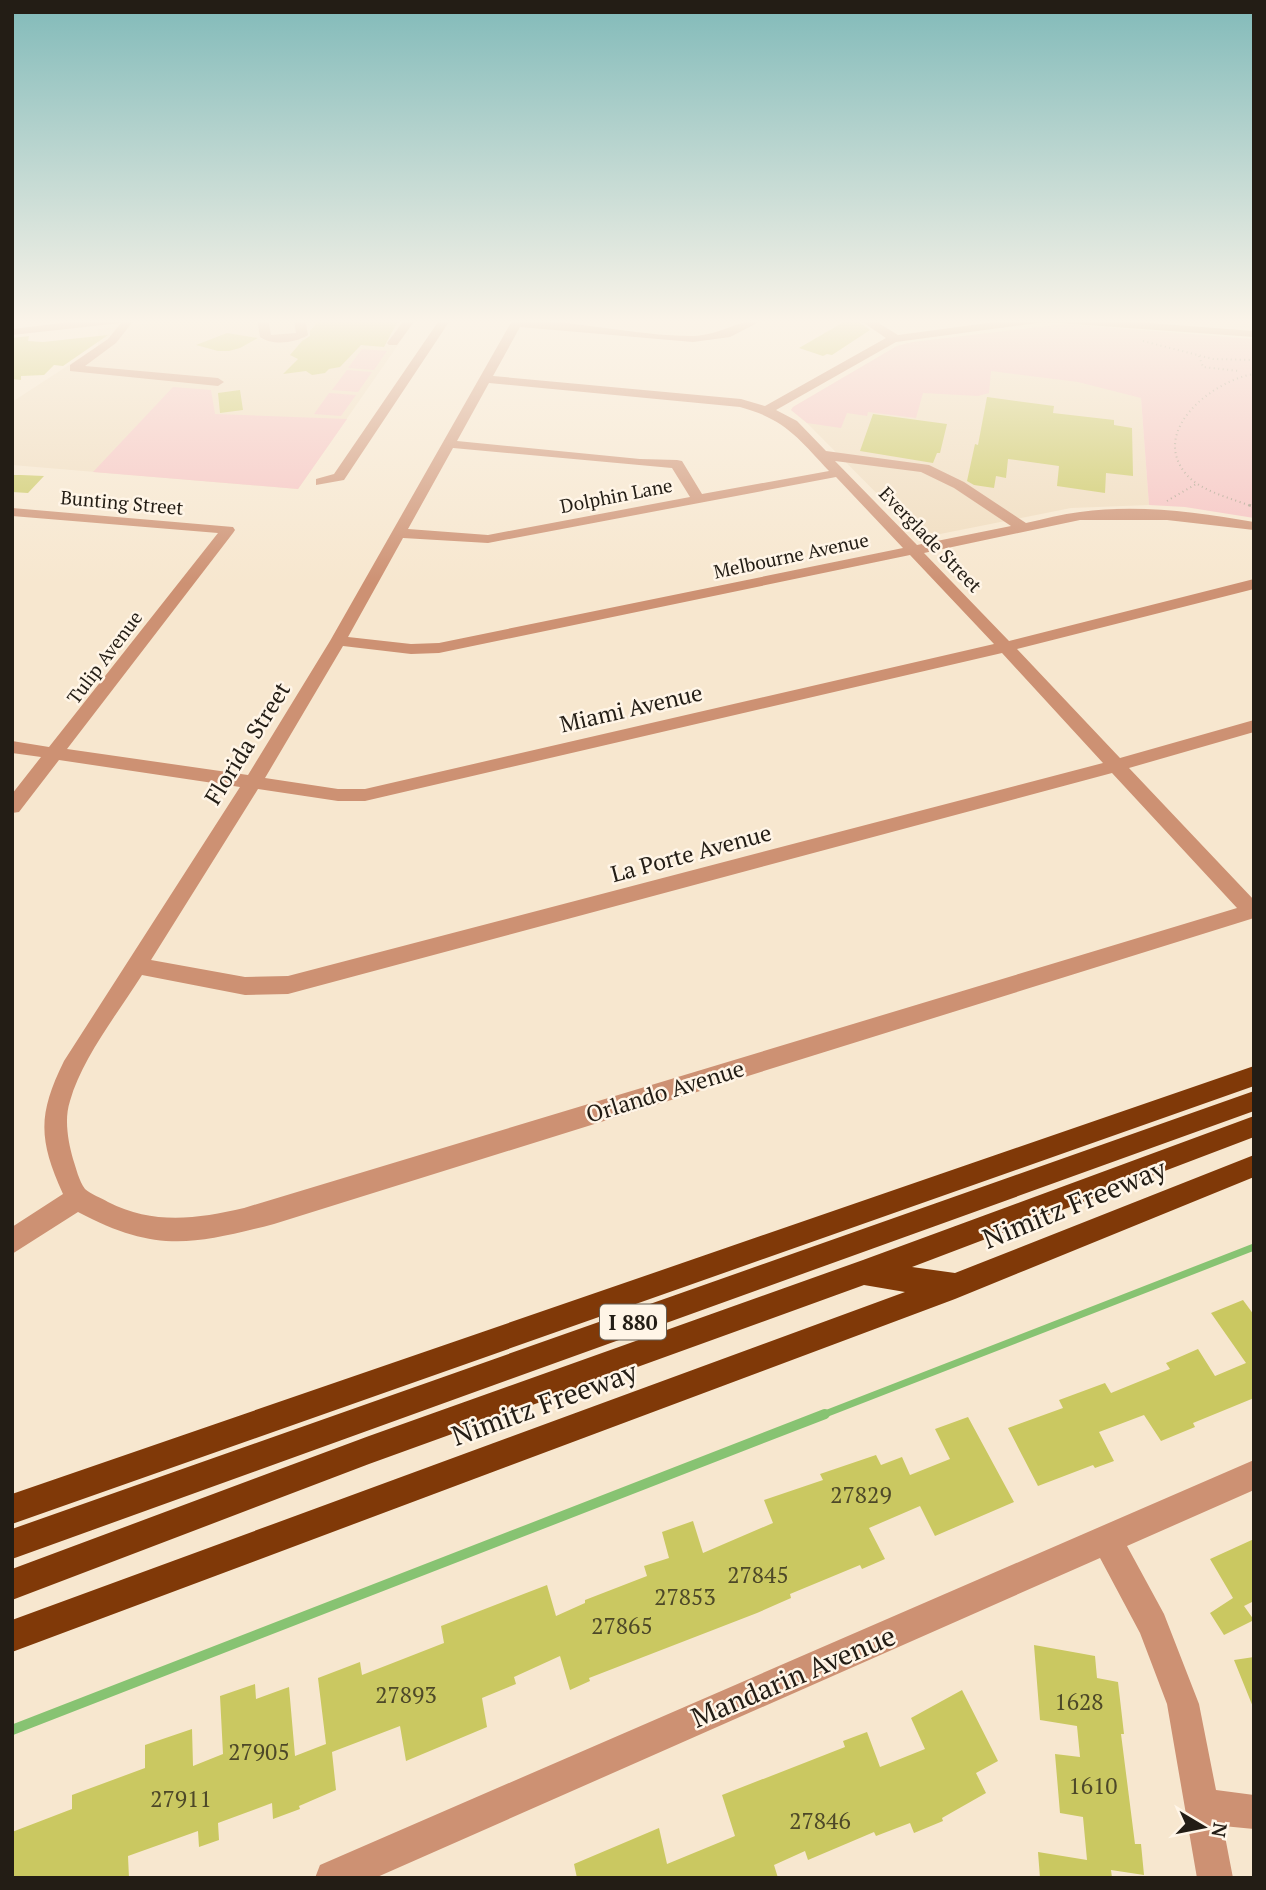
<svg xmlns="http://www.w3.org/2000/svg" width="1266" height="1890" font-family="'PT Serif',serif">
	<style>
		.built { fill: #f0dcbe }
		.green { fill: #f6c1c1 }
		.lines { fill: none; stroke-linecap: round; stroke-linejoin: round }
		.stream-far1 { stroke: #87c372; stroke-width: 7 }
		.stream { stroke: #87c372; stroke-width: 10 }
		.building { fill: #cac861 }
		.path-far1 { stroke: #ab9f8d; stroke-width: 2; stroke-dasharray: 1 3.5; stroke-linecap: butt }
		.path { stroke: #ab9f8d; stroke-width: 2.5; stroke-dasharray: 2 4.5; stroke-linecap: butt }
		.minor { fill: #cd9173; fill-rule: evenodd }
		.highway { fill: #803908; fill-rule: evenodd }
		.labels { text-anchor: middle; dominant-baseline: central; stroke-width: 5; stroke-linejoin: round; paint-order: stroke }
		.far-street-label { font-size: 19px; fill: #231d15; stroke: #fff5e7 }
		.shield { fill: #fff5e7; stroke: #655e54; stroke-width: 2 }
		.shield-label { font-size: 21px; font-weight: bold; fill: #231d15 }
		.street-label { font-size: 23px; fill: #231d15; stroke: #fff5e7 }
		.near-number-label { font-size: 23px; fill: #4d4828 }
		.near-street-label { font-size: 28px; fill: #231d15; stroke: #fff5e7 }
	</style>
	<rect width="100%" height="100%" fill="#f7e7cf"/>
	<path class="built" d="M188 319H416L298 489 12 465V402L98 346V329Z
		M1064 324 1141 398 1149 505 1071 508 930 536H919L807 423 791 410 793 407 897 346 913 342Z"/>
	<path class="green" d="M1064 324 1254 339V518L1185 507 1149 505 1141 398 1078 382 991 371 989 393 978 396 923 393 916 418 868 412 867 416 847 413 841 428 807 423 791 410 793 407 897 346 913 342Z
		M362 349 387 351 374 370 348 368Z
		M347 370 372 372 358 392 332 390Z
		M173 387 211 390 215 414 347 419 298 489 93 472Z
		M329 393 356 395 341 416 314 414Z"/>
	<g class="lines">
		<path class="stream-far1" d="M820 1416 1254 1247"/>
		<path class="stream" d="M12 1730 825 1414"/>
	</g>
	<path class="building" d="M320 319H399L384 347 361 345 340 367 329 369 325 373 312 375 306 371 283 374 298 359 290 355 302 341 310 336V331Z
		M849 319H855L870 330 832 355 827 354 823 356 799 348Z
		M227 333 258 338 240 348 229 351H218L196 345Z
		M108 335 63 366 54 365 44 375 21 376V380L12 379V338L29 336 28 341 43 342Z
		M240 390 243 410 220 413 218 393Z
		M987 397 1054 406 1053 413 1114 420V425L1132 428 1133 476 1106 473 1105 493 1057 486 1059 466 1008 459 1006 478 996 476 994 488 974 485 967 481 975 444 978 445Z
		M873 414 947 424 940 453H937L933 463 860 451Z
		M12 475H21L44 476 28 493 12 492Z
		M1243 1300 1254 1315V1398L1193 1423 1195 1427 1161 1441 1144 1415 1099 1432 1114 1461 1095 1468 1093 1465 1038 1486 1008 1428 1063 1408 1059 1400 1105 1383 1111 1393 1170 1369 1166 1363 1198 1349 1215 1376 1246 1363 1211 1313Z
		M968 1417 1014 1502 935 1536 920 1506 869 1528 885 1559 862 1569 860 1565 790 1594 791 1598 757 1613 589 1678 590 1681 570 1690 560 1656 514 1677 516 1684 482 1698 487 1727 406 1761 400 1726 332 1752 336 1790 299 1806 300 1809 273 1819 272 1803 218 1823 219 1840 199 1847 198 1831 128 1856 129 1878H12V1832L72 1809V1795L145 1768V1745L192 1729 193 1766 223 1754 220 1696 255 1684 256 1699 289 1687 295 1756 326 1744 318 1678 360 1662 362 1675 444 1643 441 1626 547 1585 556 1616 585 1603V1600L647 1576 644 1566 669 1558 662 1532 693 1521 703 1553 773 1523 764 1500 823 1480 820 1474 876 1455 881 1465 902 1457 910 1475 950 1459 935 1429Z
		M1254 1539V1601L1244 1606 1254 1620 1224 1635 1210 1613 1233 1598 1210 1559Z
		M1034 1645 1095 1656 1097 1678 1118 1682 1124 1734H1121L1135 1844H1141L1144 1875 1111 1870 1112 1878H1040L1038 1852 1087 1860 1083 1817 1060 1813 1055 1754 1080 1757 1077 1726 1040 1720Z
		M1254 1657V1707H1253L1234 1660Z
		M962 1690 998 1761 976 1773 986 1793 942 1818 943 1821 914 1833 910 1823 876 1836 874 1832 808 1860 805 1851 774 1865 778 1878H577L574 1864 659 1828 667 1864 735 1836 722 1795 845 1747 843 1741 867 1732 880 1767 925 1749 911 1718Z"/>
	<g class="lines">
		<path class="path-far1" d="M1143 341 1213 359 1254 360
			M1199 356 1203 367 1239 371
			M1167 501 1198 483
			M1253 507C1232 498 1201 492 1186 474 1149 430 1214 380 1254 374"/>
		<path class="path" d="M1249 505 1254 507"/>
		<path class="minor" d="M94 319H135L116 343 85 366 218 378 224 382 218 386 70 371V365L108 339 121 323 12 335V329Z
			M257 319H268L271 335 296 333 294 319H305L308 335C295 343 273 346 260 337Z
			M405 319H416L397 345H389L387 343Z
			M440 319H451L344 480 316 485V479L334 474Z
			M513 319C568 319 634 336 693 336 721 335 740 319 765 319L730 337 693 342 520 327 493 376 741 399 765 406 886 338 858 319H872L898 335 1017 319H1098L1254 331V337L1045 322 896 342 776 410 797 421 826 451 929 465 964 482 1026 523C1044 519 1062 514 1080 512 1137 504 1198 512 1254 522V530L1167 520H1080L924 553 1009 641 1254 579V589L1017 649 1120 758 1254 720V732L1129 768 1254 900V918L274 1224C193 1245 155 1253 78 1212L12 1254V1227L63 1194C38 1139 38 1114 64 1061L240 787 59 760 19 812 12 813V794L41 757 12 753V741L49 747 218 533 12 516V508L233 527 235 530 233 533 67 749 248 775 330 641ZM489 383 740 407C785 419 799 439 829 471L702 494 682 461 677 460 640 459 457 441ZM453 448 672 468 690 497 488 535 408 529ZM835 461 921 472 954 488 1011 526 917 545ZM836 477 903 548 439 643 411 644 348 637 403 538 488 543ZM910 555 994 644 365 789H338L265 778 343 646 411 654 439 653ZM1002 653 1103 763 288 976 245 977 151 960 258 789 338 801H365ZM1112 773 1237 908 244 1208C197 1219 153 1225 108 1202 102 1198 90 1194 85 1189 79 1181 76 1168 73 1159 68 1141 64 1119 70 1101 82 1058 118 1013 142 975L245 995 288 994Z
			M1254 1460V1490L1127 1546 1164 1614 1199 1704 1216 1790 1254 1795V1829L1223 1826 1233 1878H1197L1167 1704 1140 1633 1100 1558 375 1878H315L320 1865Z"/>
		<path class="highway" d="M1254 1066V1086L12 1524V1494Z
			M1254 1091V1111L12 1559V1529Z
			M1254 1116V1137L912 1267 955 1273 1254 1155V1177L955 1299 12 1652V1620L905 1292 864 1285 369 1464 12 1600V1569L369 1436 863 1260Z"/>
	</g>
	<linearGradient id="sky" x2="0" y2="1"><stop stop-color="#81bab9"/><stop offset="0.55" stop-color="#fbf4e9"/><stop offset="1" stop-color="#fbf4e9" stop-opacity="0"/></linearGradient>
	<rect width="1266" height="584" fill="url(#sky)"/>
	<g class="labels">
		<g class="far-street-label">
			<text transform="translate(616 495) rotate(-11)">Dolphin Lane</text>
			<text transform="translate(122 502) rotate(5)">Bunting Street</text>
			<text transform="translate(931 539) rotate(46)">Everglade Street</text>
			<text transform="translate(791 555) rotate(-12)">Melbourne Avenue</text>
			<text transform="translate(104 657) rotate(-53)">Tulip Avenue</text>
		</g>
		<rect class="shield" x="600" y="1304.5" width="66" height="35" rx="5"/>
		<g class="shield-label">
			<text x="633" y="1322">I 880</text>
		</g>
		<g class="street-label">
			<text transform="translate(631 708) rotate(-13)">Miami Avenue</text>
			<text transform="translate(247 743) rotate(-58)">Florida Street</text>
			<text transform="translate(691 853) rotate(-15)">La Porte Avenue</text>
			<text transform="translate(665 1091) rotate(-17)">Orlando Avenue</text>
		</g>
		<g class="near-number-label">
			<text x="861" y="1494">27829</text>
			<text x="758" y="1574">27845</text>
			<text x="685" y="1596">27853</text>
			<text x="622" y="1625">27865</text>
			<text x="406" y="1694">27893</text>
			<text x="1079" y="1701">1628</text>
			<text x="259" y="1751">27905</text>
			<text x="1093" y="1785">1610</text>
			<text x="181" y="1798">27911</text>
			<text x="820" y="1820">27846</text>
		</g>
		<g class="near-street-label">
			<text transform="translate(1074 1203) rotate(-22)">Nimitz Freeway</text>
			<text transform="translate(544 1403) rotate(-20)">Nimitz Freeway</text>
			<text transform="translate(793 1676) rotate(-23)">Mandarin Avenue</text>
		</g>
	</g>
	<rect width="1266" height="1890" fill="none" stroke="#231d15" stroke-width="28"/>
	<g transform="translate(1203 1827) rotate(100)" stroke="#fff5e7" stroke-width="5" paint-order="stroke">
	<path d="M0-5L12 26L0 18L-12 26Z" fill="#231d15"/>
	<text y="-10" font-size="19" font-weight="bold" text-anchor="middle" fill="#231d15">N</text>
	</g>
</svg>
